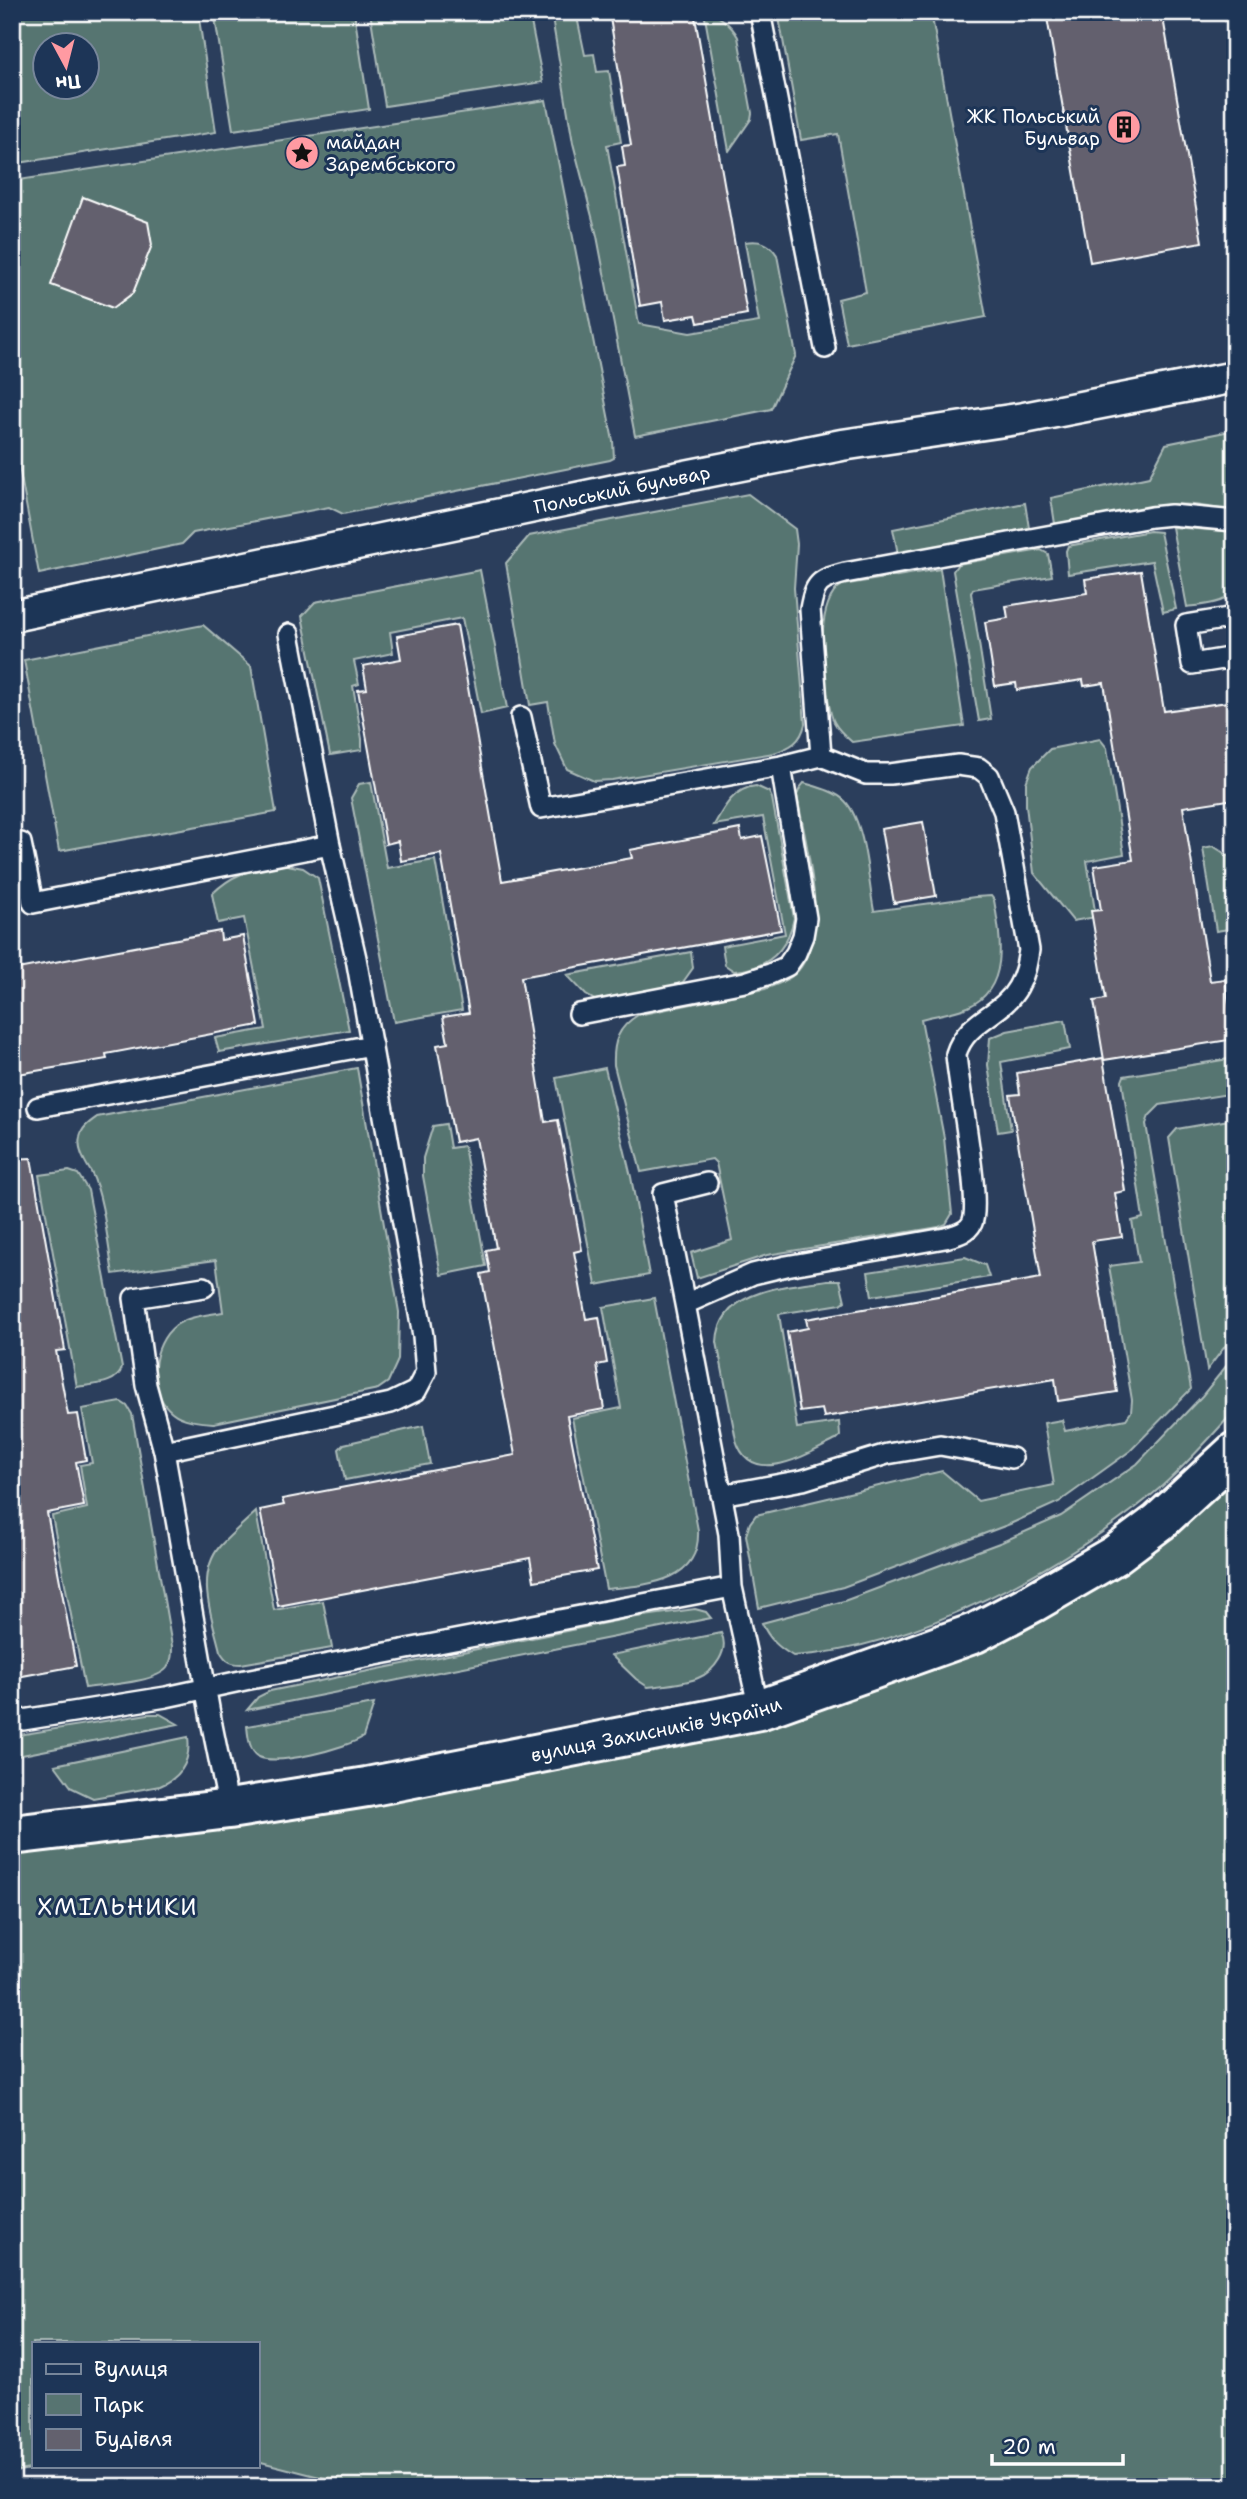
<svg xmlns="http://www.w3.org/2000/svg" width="1247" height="2499" font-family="'Shantell Sans',sans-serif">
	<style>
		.green { fill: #577471; stroke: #abbab8; stroke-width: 2; fill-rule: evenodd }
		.building { fill: #63616e; stroke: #fff; stroke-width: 2 }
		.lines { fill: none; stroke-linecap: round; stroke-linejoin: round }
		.service-casing { stroke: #fff; stroke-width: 24 }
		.pedestrian-casing { stroke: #fff; stroke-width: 35 }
		.minor-casing { stroke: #fff; stroke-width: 44 }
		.service { stroke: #1d3557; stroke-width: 19 }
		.pedestrian { stroke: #1d3557; stroke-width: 30 }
		.minor { stroke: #1d3557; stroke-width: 38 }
		.labels { text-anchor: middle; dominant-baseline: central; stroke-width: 6; stroke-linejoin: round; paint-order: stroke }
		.poi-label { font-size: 19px; fill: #fff; stroke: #1d3557; text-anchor: end }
		.street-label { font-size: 19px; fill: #fff; stroke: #1d3557 }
		.quarter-label { font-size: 23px; letter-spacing: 2px; fill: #fff; stroke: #1d3557 }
	</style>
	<rect width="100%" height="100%" fill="#2b3e5c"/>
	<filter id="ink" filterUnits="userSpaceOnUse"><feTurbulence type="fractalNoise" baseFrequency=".0143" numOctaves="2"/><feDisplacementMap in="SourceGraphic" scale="14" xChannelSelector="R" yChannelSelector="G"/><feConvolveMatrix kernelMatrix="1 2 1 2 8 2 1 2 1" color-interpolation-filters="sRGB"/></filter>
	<g filter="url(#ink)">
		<path class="green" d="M12 12H198L216 132 12 164ZM46 46H88V88H46Z
			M214 12H354L369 109 233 130Z
			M370 12H529L543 82 385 106Z
			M551 12H576L585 55 594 54 597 72 609 71 621 142 607 145 639 324 690 333 759 322 745 242C759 240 769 242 777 255L796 355 771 409 635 436 597 236 573 143Z
			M704 12C717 12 732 26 738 37L752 113 751 119 729 151Z
			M778 12H931L986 317 847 344 838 299 866 292 838 134 801 140Z
			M546 100 613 441 614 458 610 460 343 514 329 507 193 533 182 544 39 574 12 429V181Z
			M1235 430V511L1194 505 1170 504 1055 524 1051 498 1149 477 1166 444Z
			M748 494 795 529 797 544 794 588 805 724C801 742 791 747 774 753L612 780 594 781 567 769 555 744 548 702 530 705 506 563 529 536Z
			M1025 503 1029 528 898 554 893 529Z
			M1172 527 1235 532V592C1223 604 1203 605 1187 607Z
			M1150 531 1160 532 1176 609 1163 612 1152 561 1068 574 1066 551 1068 546Z
			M1041 550 1048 554 1052 576 973 589 971 593 991 719 979 721 953 571 958 564Z
			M940 569 964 726 852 742C845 736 838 730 834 722 826 706 822 647 823 629 824 614 829 592 842 585Z
			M480 570 507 708 481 714 462 618 390 632 393 653 354 661 359 684 353 686 362 739V750L330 755 302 616 315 602Z
			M203 625 251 666 276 812 59 851 24 660Z
			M1100 739 1107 748 1124 854 1087 861 1096 917 1073 921 1034 873 1026 805V783L1032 767 1050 749Z
			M371 782 387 868 435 860 462 1010 394 1022 351 798 359 784Z
			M804 783C817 787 835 791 845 801 866 823 868 881 874 911L975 897 991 896 994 900C1000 935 1011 988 968 1007 953 1013 936 1015 921 1019L944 1138 952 1214 946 1224 939 1227 767 1255 697 1278 691 1253 732 1240 716 1163 712 1159 641 1172 614 1065C613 1042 618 1027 638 1015L765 989C778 984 793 979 801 967 830 924 805 843 797 795L800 788Z
			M756 786 769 792 772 798 794 918C787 951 767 969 734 971L725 965 722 946 785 934 763 817 714 825C724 807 734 788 756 786Z
			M1213 846 1235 860V928L1216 931 1203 848Z
			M282 864 303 868 318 878 349 1030 219 1052 215 1038 266 1029 244 918 218 923 212 894C234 872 252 870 282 864Z
			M691 952 693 968 683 982 673 986 595 1000 586 995 567 975Z
			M1065 1020 1070 1049 1001 1062 1011 1130 998 1132 988 1065 990 1038 1007 1031Z
			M1235 1058V1093L1160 1105 1149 1116 1146 1124 1191 1389 1130 1451 1059 1502 1010 1524 843 1587 759 1608 746 1535 750 1523 756 1515 942 1471 978 1501 1054 1485 1044 1423 1062 1420 1065 1431 1126 1419 1131 1412 1132 1400 1109 1266 1139 1262 1132 1221 1143 1218 1122 1081 1124 1076Z
			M357 1068 399 1312 398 1360 388 1382 378 1389 214 1423C200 1422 183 1421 172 1412 146 1391 151 1344 176 1325 189 1316 208 1315 223 1312L216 1260 113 1274C108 1246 104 1197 91 1172 85 1162 77 1150 80 1137 82 1127 90 1122 97 1117Z
			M605 1068 631 1177 649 1275 596 1285 556 1078Z
			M1235 1119V1333L1207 1370 1169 1138 1177 1129Z
			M446 1124 450 1148 464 1146 486 1266 441 1275 423 1176V1158L433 1126Z
			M69 1171 78 1174 88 1190 122 1368C117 1385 92 1384 77 1387L39 1175Z
			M965 1257 985 1265 989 1277 872 1296 868 1272Z
			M828 1280H840L845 1301 841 1304 779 1314 797 1428 839 1422 840 1436 836 1440C807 1454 751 1489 736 1440L717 1342C719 1289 787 1286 828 1280Z
			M654 1298 698 1530C701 1583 646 1585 606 1589L572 1418 621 1408 603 1307Z
			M1235 1355V1410C1212 1436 1187 1464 1161 1487 1071 1565 913 1649 793 1656 778 1647 769 1639 762 1623L844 1601 1002 1542 1061 1516 1137 1464 1202 1396Z
			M121 1402 127 1406 132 1414 172 1646C172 1654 172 1661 167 1668 155 1683 104 1685 85 1688L52 1516 87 1508 80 1465 92 1463 82 1409Z
			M423 1426 430 1464 345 1480 339 1449 344 1444Z
			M1235 1452V2487H359L257 2461V2343H33V2466H48L12 2472V1835L604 1740 975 1633Z
			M256 1512 274 1610 323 1601 332 1648 241 1664C230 1664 226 1661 220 1651 212 1617 195 1576 220 1546 231 1534 244 1523 256 1512Z
			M695 1609 706 1612 711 1618 247 1710 258 1697 270 1691 630 1618Z
			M721 1633C730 1650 715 1671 698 1678 684 1684 663 1685 648 1687L636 1679 611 1655Z
			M374 1704 363 1737C346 1748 278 1766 259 1757 249 1751 248 1736 247 1726Z
			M148 1714H160L178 1724 12 1757V1736Z
			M188 1737C191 1761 182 1777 160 1786L93 1798 72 1788 55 1765Z"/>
		<path class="building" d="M609 12H682L683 19 695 17 747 314 698 323 696 315 665 320 662 302 640 306 617 167 625 166 622 146 631 145Z
			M1046 12H1162L1202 242 1090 262Z
			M83 197 148 222 152 245 133 293 113 308 51 285Z
			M1141 571 1164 711 1235 701V799L1183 807 1210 981 1225 979 1235 1039 1104 1060 1094 1001 1106 999 1091 911 1101 910 1094 866 1133 860 1104 683 1084 686 1083 680 1017 690 1016 683 995 686 985 622 1008 618 1006 606 1087 593 1085 579Z
			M457 625 502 881 632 858 630 850 740 829 742 840 762 836 781 930 521 977 545 1122 558 1120 582 1250 574 1252 586 1319 599 1317 607 1363 597 1365 604 1409 567 1416 597 1570 534 1581 530 1558 278 1606 260 1510 284 1505 282 1499 515 1455 481 1274 490 1272 486 1250 496 1248 476 1138 455 1142 437 1045 448 1043 443 1017 469 1013 441 854 401 861 398 841 386 844 358 690 367 689 363 666 401 659 397 636Z
			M923 822 936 896 894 903 881 829Z
			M220 931 221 940 243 936 259 1025 106 1054 107 1059 12 1075V970Z
			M1103 1058 1125 1191 1115 1193 1122 1237 1092 1241 1117 1392 1058 1401 1055 1379 824 1417 822 1409 800 1412 787 1332 808 1328 806 1319 1041 1278 1010 1095 1020 1094 1017 1073Z
			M31 1158 65 1350 56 1351 68 1415 78 1414 86 1460 76 1462 84 1506 47 1513 76 1666 17 1677 12 1652V1159Z"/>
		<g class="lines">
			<g class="service-casing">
				<path id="service" d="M760 12 825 348
					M1235 617 1186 625 1192 664 1235 657
					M521 717 541 808 781 766 821 756
					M21 843 33 903 330 845
					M579 1014 745 982 770 974 787 966 796 953 803 936 806 918 781 766
					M38 1107 372 1045
					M204 1287 134 1298 146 1385 164 1451 212 1725 229 1809
					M685 1304 663 1194 707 1183
					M164 1451 391 1403 416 1391 426 1372 423 1336 356 958 330 845 289 634
					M721 1495 803 1480 887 1454 940 1445 1012 1458
					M759 1710 732 1587 729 1534 685 1304 753 1274 786 1266 945 1238C955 1235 967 1233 972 1223 982 1203 958 1085 956 1054 966 1020 1002 1016 1018 987 1025 975 1027 963 1029 950L1004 812 989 776 979 768 958 765 890 774H866L821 756 810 609C815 583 818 580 845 573L1151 517 1171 515 1235 521
					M12 1720H23L166 1697 245 1680 732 1587"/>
			</g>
			<g class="pedestrian-casing">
				<g id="pedestrian">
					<path id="s1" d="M12 616 620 489 842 445 1024 418 1235 377"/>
				</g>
			</g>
			<g class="minor-casing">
				<g id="minor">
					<path id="s2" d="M12 1835 229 1809 367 1787 759 1710 975 1633 1034 1602 1115 1555 1159 1522 1235 1452"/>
				</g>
			</g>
			<use href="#service" class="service"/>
			<use href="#pedestrian" class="pedestrian"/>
			<use href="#minor" class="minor"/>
		</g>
	</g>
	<defs>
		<g id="building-disc" transform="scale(1.75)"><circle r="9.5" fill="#ff9aa2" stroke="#1d3557"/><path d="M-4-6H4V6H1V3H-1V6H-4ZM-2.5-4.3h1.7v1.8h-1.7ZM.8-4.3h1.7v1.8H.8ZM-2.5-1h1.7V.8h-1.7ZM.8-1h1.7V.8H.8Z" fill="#111"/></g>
		<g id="sight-disc" transform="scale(1.75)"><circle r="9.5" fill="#ff9aa2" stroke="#1d3557"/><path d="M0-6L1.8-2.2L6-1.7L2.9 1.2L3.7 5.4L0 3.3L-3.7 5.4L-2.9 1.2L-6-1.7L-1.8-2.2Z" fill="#111"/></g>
	</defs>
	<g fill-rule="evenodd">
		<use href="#building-disc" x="1124" y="127"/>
		<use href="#sight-disc" x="302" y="153"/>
	</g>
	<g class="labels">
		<g class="poi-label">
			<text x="1100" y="116">ЖК Польський<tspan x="1100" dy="22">Бульвар</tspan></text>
			<text x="326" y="142" text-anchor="start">майдан<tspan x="326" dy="22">Зарембського</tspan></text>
		</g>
		<g class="street-label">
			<text stroke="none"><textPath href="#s1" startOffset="623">Польський бульвар</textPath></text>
			<text stroke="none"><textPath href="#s2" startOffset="653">вулиця Захисників України</textPath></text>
		</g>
		<g class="quarter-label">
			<text x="118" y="1907">ХМІЛЬНИКИ</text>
		</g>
	</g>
	<rect width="1247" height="2499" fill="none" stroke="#1d3557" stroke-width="42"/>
	<rect x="21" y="21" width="1205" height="2457" fill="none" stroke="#fff" stroke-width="2.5" filter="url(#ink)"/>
	<rect x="32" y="2342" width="228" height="126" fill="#1d3557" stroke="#77869a" stroke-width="2"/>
	<rect x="46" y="2364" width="35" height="10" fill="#1d3557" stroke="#77869a" stroke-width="2"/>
	<text x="94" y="2376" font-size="21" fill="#ffffff">Вулиця</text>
	<rect x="46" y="2394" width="35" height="21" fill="#577471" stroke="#77869a" stroke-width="2"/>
	<text x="94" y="2412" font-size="21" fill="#ffffff">Парк</text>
	<rect x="46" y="2429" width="35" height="21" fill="#63616e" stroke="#77869a" stroke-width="2"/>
	<text x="94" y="2446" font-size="21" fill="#ffffff">Будівля</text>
	<g transform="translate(66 66) rotate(173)"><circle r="33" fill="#1d3557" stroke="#77869a" stroke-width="2"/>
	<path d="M0-5L12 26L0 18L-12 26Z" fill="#ff9aa2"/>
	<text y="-10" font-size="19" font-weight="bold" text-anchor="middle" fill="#ffffff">Пн</text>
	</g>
	<path d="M992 2454v10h131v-10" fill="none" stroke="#ffffff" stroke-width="3.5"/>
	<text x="1002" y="2454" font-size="21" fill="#ffffff" stroke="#1d3557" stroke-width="5" paint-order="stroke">20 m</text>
</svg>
